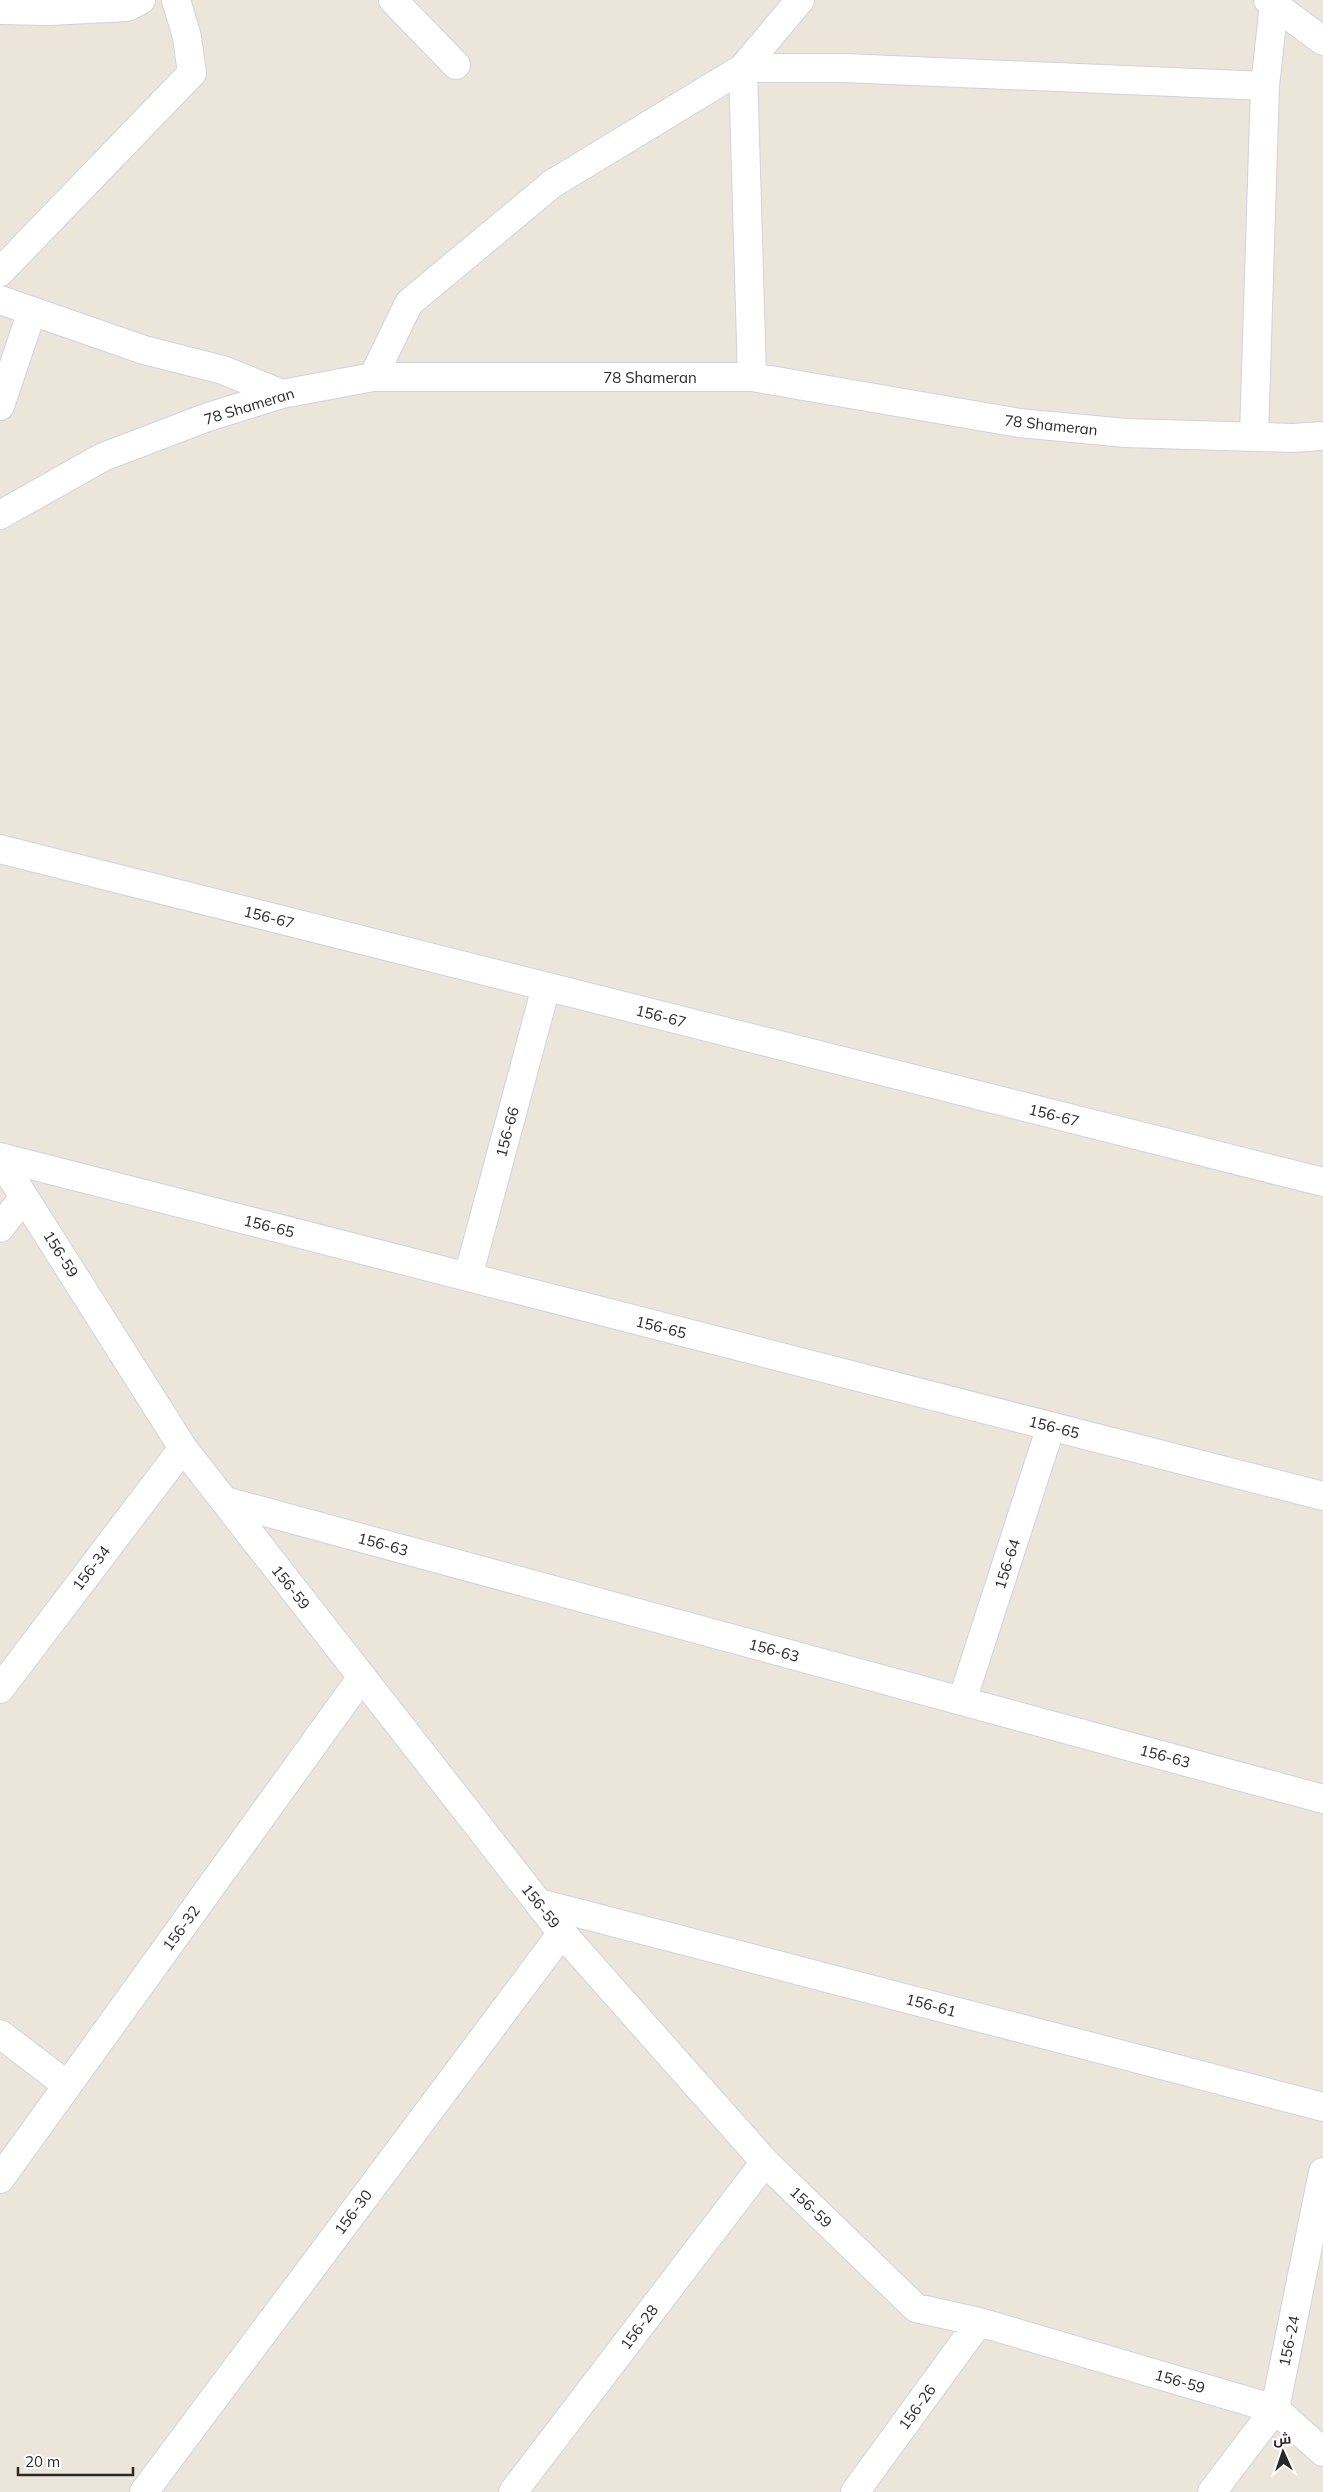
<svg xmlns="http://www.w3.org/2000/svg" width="1323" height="2492" font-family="Mulish,Cairo,sans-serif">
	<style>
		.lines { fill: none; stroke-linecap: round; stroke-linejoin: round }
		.minor-casing { stroke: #d0d2e2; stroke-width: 30 }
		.minor { stroke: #fff; stroke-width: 28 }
		.labels { text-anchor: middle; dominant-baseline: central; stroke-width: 4; stroke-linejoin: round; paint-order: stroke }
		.street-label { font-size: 15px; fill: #292929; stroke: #fff }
	</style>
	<rect width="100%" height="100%" fill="#ebe5da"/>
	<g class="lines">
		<g class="minor-casing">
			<path id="minor" d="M393 0 456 65
				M1268 0 1323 41
				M0 10 49 11 127 7 141 0
				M0 272 192 73 187 37 176 0
				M0 300 144 350 223 370 282 394
				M373 377 409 303 552 184 743 68 800 0
				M752 377 743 68H844L1265 86
				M0 406 32 311
				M1254 435 1265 86 1274 4
				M0 515 103 457 208 417 282 394 373 377H752L1019 423 1126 433 1293 438 1323 436
				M0 849 1323 1182
				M0 1157 1323 1496
				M0 1159 183 1448 562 1933 765 2162 916 2308 979 2322 1275 2409 1323 2452
				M0 1228 24 1197
				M468 1277 546 987
				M225 1501 1323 1799
				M0 1689 183 1448
				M962 1701 1051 1426
				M539 1903 1323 2107
				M0 2034 67 2085
				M0 2179 362 1677
				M144 2492 562 1933
				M513 2492 765 2162
				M855 2492 979 2322
				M1212 2492 1275 2409 1323 2172"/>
		</g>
		<use href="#minor" class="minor"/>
	</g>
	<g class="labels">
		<g class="street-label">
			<text x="650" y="377">78 Shameran</text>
			<text transform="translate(249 406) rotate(-17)">78 Shameran</text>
			<text transform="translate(1051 425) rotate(6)">78 Shameran</text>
			<text transform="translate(269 917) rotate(14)">156-67</text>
			<text transform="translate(661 1016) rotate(14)">156-67</text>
			<text transform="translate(1054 1115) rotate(14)">156-67</text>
			<text transform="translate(507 1132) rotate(-75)">156-66</text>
			<text transform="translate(269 1226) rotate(14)">156-65</text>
			<text transform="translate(61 1254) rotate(58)">156-59</text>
			<text transform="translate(661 1327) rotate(14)">156-65</text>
			<text transform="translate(1054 1427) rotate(14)">156-65</text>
			<text transform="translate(383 1544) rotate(15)">156-63</text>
			<text transform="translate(1007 1564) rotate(-72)">156-64</text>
			<text transform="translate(91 1568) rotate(-53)">156-34</text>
			<text transform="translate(291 1587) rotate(52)">156-59</text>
			<text transform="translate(774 1650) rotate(15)">156-63</text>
			<text transform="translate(1165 1756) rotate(15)">156-63</text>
			<text transform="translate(541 1906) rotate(52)">156-59</text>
			<text transform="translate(181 1928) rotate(-54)">156-32</text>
			<text transform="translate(931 2005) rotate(15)">156-61</text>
			<text transform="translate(811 2207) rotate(44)">156-59</text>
			<text transform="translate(353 2212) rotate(-53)">156-30</text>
			<text transform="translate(639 2327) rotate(-53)">156-28</text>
			<text transform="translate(1289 2341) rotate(-78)">156-24</text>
			<text transform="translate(1180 2381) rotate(16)">156-59</text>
			<text transform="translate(917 2407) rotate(-54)">156-26</text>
		</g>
	</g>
	<g transform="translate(1283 2452) rotate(357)" stroke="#ffffff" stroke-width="4" paint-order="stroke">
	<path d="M0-4L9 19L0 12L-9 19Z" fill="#292929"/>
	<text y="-8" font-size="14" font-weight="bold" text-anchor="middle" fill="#292929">ش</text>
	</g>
	<path d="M18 2467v8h115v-8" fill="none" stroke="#292929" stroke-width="2.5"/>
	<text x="25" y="2467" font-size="15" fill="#292929" stroke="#ffffff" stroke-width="4" paint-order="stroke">20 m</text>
</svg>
